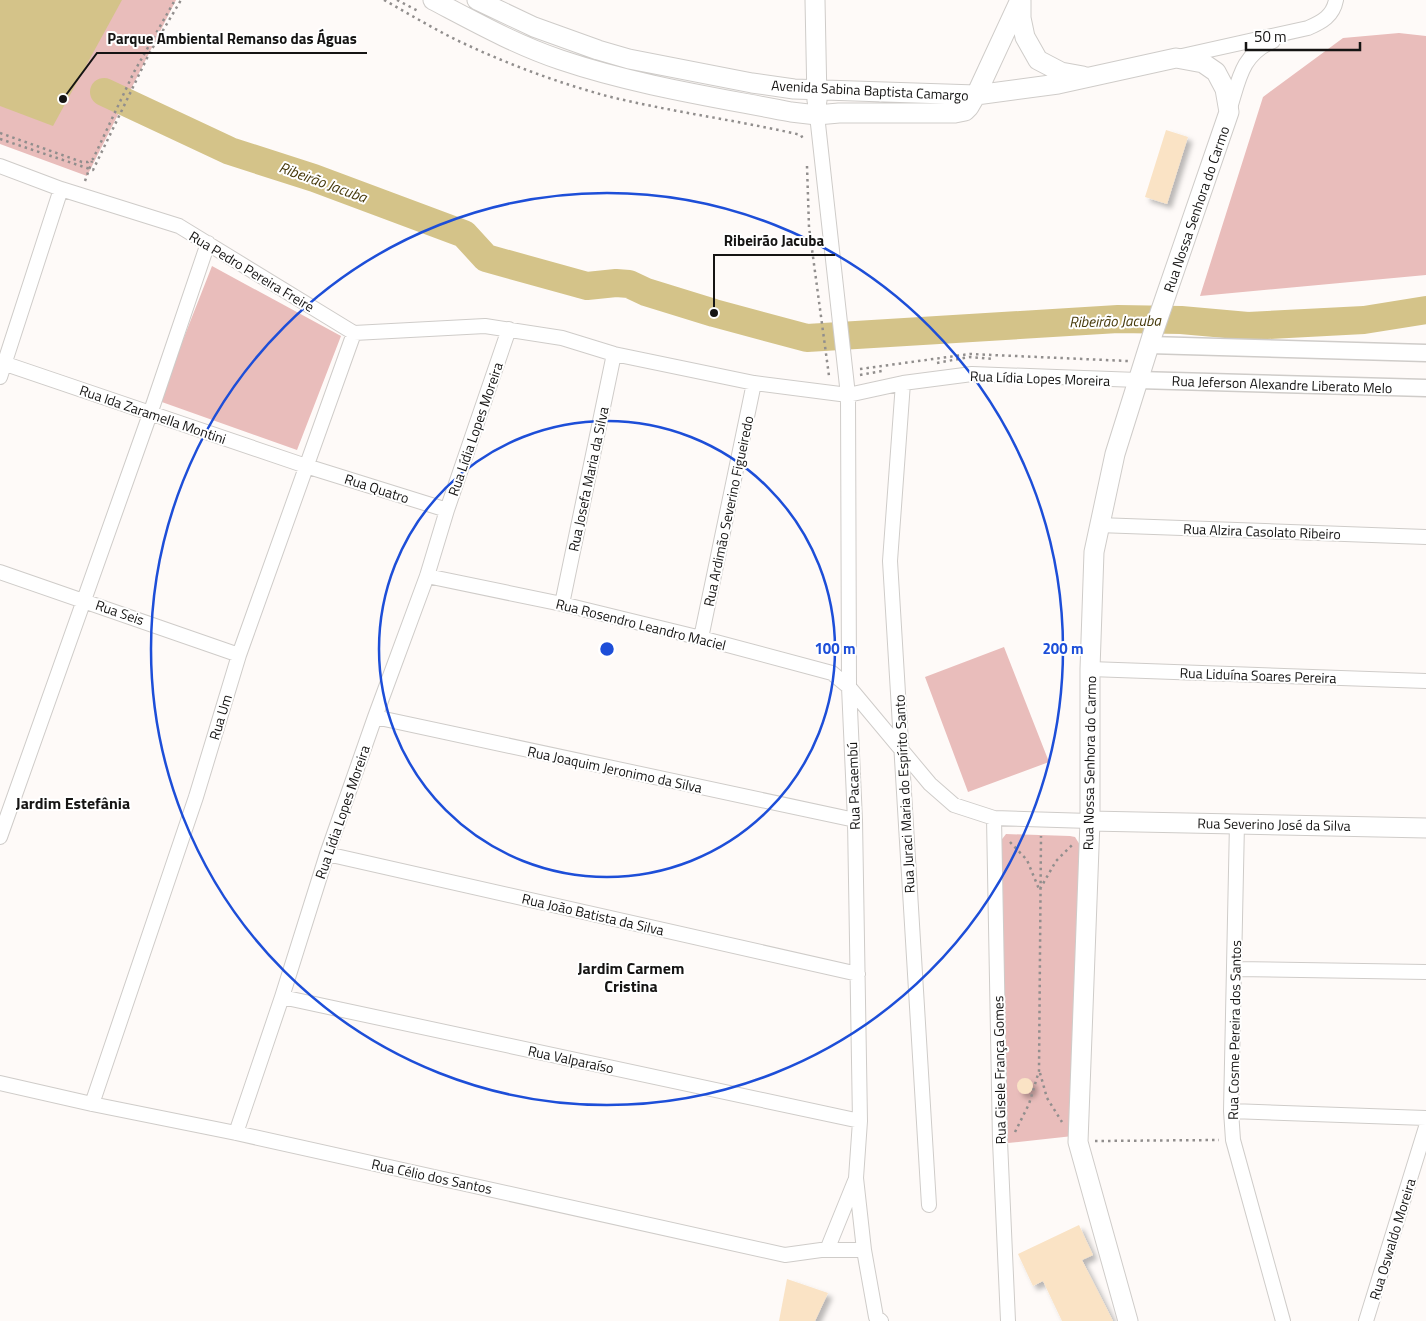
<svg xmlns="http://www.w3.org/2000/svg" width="1426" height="1321" font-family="'Titillium Web',sans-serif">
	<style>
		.green { fill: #e9bdbb }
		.water { fill: #d4c389 }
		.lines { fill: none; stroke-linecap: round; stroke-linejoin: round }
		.river { stroke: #d4c389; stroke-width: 28 }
		.building { fill: #fae3c5; filter: url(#shadow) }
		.minor-casing { stroke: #cfccc9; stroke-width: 16 }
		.tertiary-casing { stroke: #cfccc9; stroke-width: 19 }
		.secondary-casing { stroke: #cfccc9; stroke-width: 21 }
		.path { stroke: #918e8d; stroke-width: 2.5; stroke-dasharray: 2.5 4; stroke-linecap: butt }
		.minor { stroke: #fff; stroke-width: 14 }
		.tertiary { stroke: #fff; stroke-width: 16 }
		.secondary { stroke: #fff; stroke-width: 19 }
		.ring { fill: none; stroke: #1d4ed8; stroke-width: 2.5 }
		.labels { text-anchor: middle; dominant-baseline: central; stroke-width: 4; stroke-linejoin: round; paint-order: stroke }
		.street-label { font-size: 14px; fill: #151413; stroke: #fff }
		.water-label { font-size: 15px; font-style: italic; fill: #46390a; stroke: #fff }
		.quarter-label { font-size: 16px; font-weight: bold; fill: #151413; stroke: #fff }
		.centre { fill: #1d4ed8; stroke: #fff; stroke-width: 2.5 }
		.ring-label { font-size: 15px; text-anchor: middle; font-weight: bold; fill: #1d4ed8; stroke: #fff; stroke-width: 4; stroke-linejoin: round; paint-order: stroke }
		.leader { fill: none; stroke: #151413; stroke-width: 2 }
		.callout-dot { fill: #151413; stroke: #fff; stroke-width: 2 }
		.callout-label { font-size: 15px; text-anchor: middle; font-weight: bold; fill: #151413; stroke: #fff; stroke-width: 4; stroke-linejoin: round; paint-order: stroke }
	</style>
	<defs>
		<filter id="shadow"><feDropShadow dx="4.5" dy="4.5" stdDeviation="2.5" flood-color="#0004"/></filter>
	</defs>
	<rect width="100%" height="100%" fill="#fefaf8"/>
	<path class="green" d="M0 0H176L87 176 0 144Z
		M1399 33 1426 36V275L1200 296 1263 97 1343 38Z
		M212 266 341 336 297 450 159 401Z
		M1004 647 1049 762 968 792 925 677Z
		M1006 834 1070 836 1075 837 1080 845 1073 1136 1008 1143 999 843Z"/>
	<path class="water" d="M0 0H122L53 126 0 106Z"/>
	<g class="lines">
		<path class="river" d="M104 92 230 151 314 178 464 234 486 258 587 286 616 283 629 284 646 292 714 313 807 338 1118 319 1181 320 1248 326 1364 320 1426 310"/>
	</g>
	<path class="building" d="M1166 130 1188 137 1167 204 1145 197Z
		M1017 1086a8 8 0 1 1 16 0a8 8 0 1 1-16 0Z
		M1079 1225 1093 1255 1082 1260 1113 1321H1062L1043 1281 1033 1286 1018 1254Z
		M787 1279 828 1293 815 1321H779Z"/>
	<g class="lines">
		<g class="minor-casing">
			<path id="minor" d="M1182 56 1308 28C1322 22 1333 16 1336 0
				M1230 108C1239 79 1242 54 1273 41
				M817 115 848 395 849 687 855 820 860 1121 856 1178 864 1250 876 1317 881 1321
				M0 166 61 189 179 226 354 333 485 326 562 338 614 354 754 383 848 395 903 383 972 374 1138 380
				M0 362 306 466 447 510
				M0 377 61 189
				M903 383 890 561 929 1205
				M1098 525 1426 537
				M0 572 239 655
				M427 576 562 604 701 638 832 673 849 687 930 784 954 805 994 818 1090 821
				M562 604 614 354
				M701 638 754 383
				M1090 669 1426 681
				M375 717 855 820
				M994 818 1000 1141 1008 1321
				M1237 823 1231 1111 1233 1140 1283 1321
				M0 837 150 414 208 243
				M327 854 858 974
				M1234 969 1426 972
				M282 997 860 1121
				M0 1083 92 1104 236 1133 785 1255 821 1250H864
				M92 1104 196 797 239 655 354 333
				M1231 1111 1426 1118
				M236 1133 282 997 327 854 375 717 427 576 447 510 509 329
				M827 1250 855 1181
				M1366 1321 1426 1127"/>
		</g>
		<g class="tertiary-casing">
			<path id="tertiary" d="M1149 345 1426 353
				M1138 380 1426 388"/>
		</g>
		<g class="secondary-casing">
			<path id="secondary" d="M433 0C475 22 516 45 561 60 635 85 714 97 791 112L817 115 839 113H955L965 111 969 107 976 95 1020 0
				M477 0 534 27 598 50 629 59 752 83 794 89 976 95 1058 84 1176 58 1203 63 1216 72 1225 89 1229 112 1153 333 1115 454 1094 552 1090 669V821L1078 1142 1128 1321
				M815 0 817 101
				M1021 1V18L1025 37 1038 60 1061 72 1083 76
				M1090 821 1426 828"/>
		</g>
		<path class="path" d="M384 0C411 15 437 31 465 44 510 65 559 83 607 96 671 112 737 120 801 135L804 141
			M397 0 420 12
			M0 133 82 162H88L93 159 134 72 175 0
			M0 139 93 170 149 54 181 0
			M807 166 809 227 829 376H832
			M85 181 92 161
			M937 363 969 357 993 359
			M860 369 970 354 1128 361
			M860 375 882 371
			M1010 842 1027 860 1039 889
			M1040 889 1056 861 1072 845
			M1040 1073 1047 1098 1062 1122
			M1015 1132 1029 1104 1039 1071 1041 836
			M1095 1141 1219 1140"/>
		<use href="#minor" class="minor"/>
		<use href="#tertiary" class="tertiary"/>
		<use href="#secondary" class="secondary"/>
	</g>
	<g class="ring">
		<circle cx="607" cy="649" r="228"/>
		<circle cx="607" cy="649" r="456"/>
	</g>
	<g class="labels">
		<g class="street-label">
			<text transform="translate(870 90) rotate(3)">Avenida Sabina Baptista Camargo</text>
			<text transform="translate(1196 209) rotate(-71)">Rua Nossa Senhora do Carmo</text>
			<text transform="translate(252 271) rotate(31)">Rua Pedro Pereira Freire</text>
			<text transform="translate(1040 378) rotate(2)">Rua Lídia Lopes Moreira</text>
			<text transform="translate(1282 384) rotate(2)">Rua Jeferson Alexandre Liberato Melo</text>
			<text transform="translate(153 414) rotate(19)">Rua Ida Zaramella Montini</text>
			<text transform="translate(475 429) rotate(-71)">Rua Lídia Lopes Moreira</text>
			<text transform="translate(588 479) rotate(-78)">Rua Josefa Maria da Silva</text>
			<text transform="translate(377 488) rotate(18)">Rua Quatro</text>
			<text transform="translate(728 511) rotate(-78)">Rua Ardimão Severino Figueiredo</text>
			<text transform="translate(1262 531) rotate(2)">Rua Alzira Casolato Ribeiro</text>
			<text transform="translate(120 612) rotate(19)">Rua Seis</text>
			<text transform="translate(641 624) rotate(14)">Rua Rosendro Leandro Maciel</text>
			<text transform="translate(1258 675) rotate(2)">Rua Liduína Soares Pereira</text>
			<text transform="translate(220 717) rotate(-73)">Rua Um</text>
			<text transform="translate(1089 763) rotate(-89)">Rua Nossa Senhora do Carmo</text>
			<text transform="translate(615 769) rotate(12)">Rua Joaquim Jeronimo da Silva</text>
			<text transform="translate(853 786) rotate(-92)">Rua Pacaembú</text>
			<text transform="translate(904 794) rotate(-93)">Rua Juraci Maria do Espírito Santo</text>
			<text transform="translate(342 812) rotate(-71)">Rua Lídia Lopes Moreira</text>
			<text transform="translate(1274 824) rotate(1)">Rua Severino José da Silva</text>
			<text transform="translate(593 914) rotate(13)">Rua João Batista da Silva</text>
			<text transform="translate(1234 1030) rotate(-89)">Rua Cosme Pereira dos Santos</text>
			<text transform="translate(571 1059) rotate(12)">Rua Valparaíso</text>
			<text transform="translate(999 1070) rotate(-91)">Rua Gisele França Gomes</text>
			<text transform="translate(432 1176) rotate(12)">Rua Célio dos Santos</text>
			<text transform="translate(1392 1239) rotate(-73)">Rua Oswaldo Moreira</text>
		</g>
		<g class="water-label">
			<text transform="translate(323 182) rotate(20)">Ribeirão Jacuba</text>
			<text transform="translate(1115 321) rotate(-1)">Ribeirão Jacuba</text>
		</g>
		<g class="quarter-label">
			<text x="73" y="803">Jardim Estefânia</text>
			<text x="631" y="968">Jardim Carmem<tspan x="631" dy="18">Cristina</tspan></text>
		</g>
	</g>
	<circle cx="607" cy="649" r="8" class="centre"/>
	<g class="ring-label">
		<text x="835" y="654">100 m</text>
		<text x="1063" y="654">200 m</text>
	</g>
	<path class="leader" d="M63 99L97 53H367M714 313L714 255H835"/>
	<g class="callout-dot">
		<circle cx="63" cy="99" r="5"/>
		<circle cx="714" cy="313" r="5"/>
	</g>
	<g class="callout-label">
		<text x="232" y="44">Parque Ambiental Remanso das Águas</text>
		<text x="774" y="246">Ribeirão Jacuba</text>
	</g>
	<path d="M1246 42v8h114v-8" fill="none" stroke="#151413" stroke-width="2.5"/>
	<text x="1254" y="42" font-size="15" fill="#151413" stroke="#ffffff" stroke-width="4" paint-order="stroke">50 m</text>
</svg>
